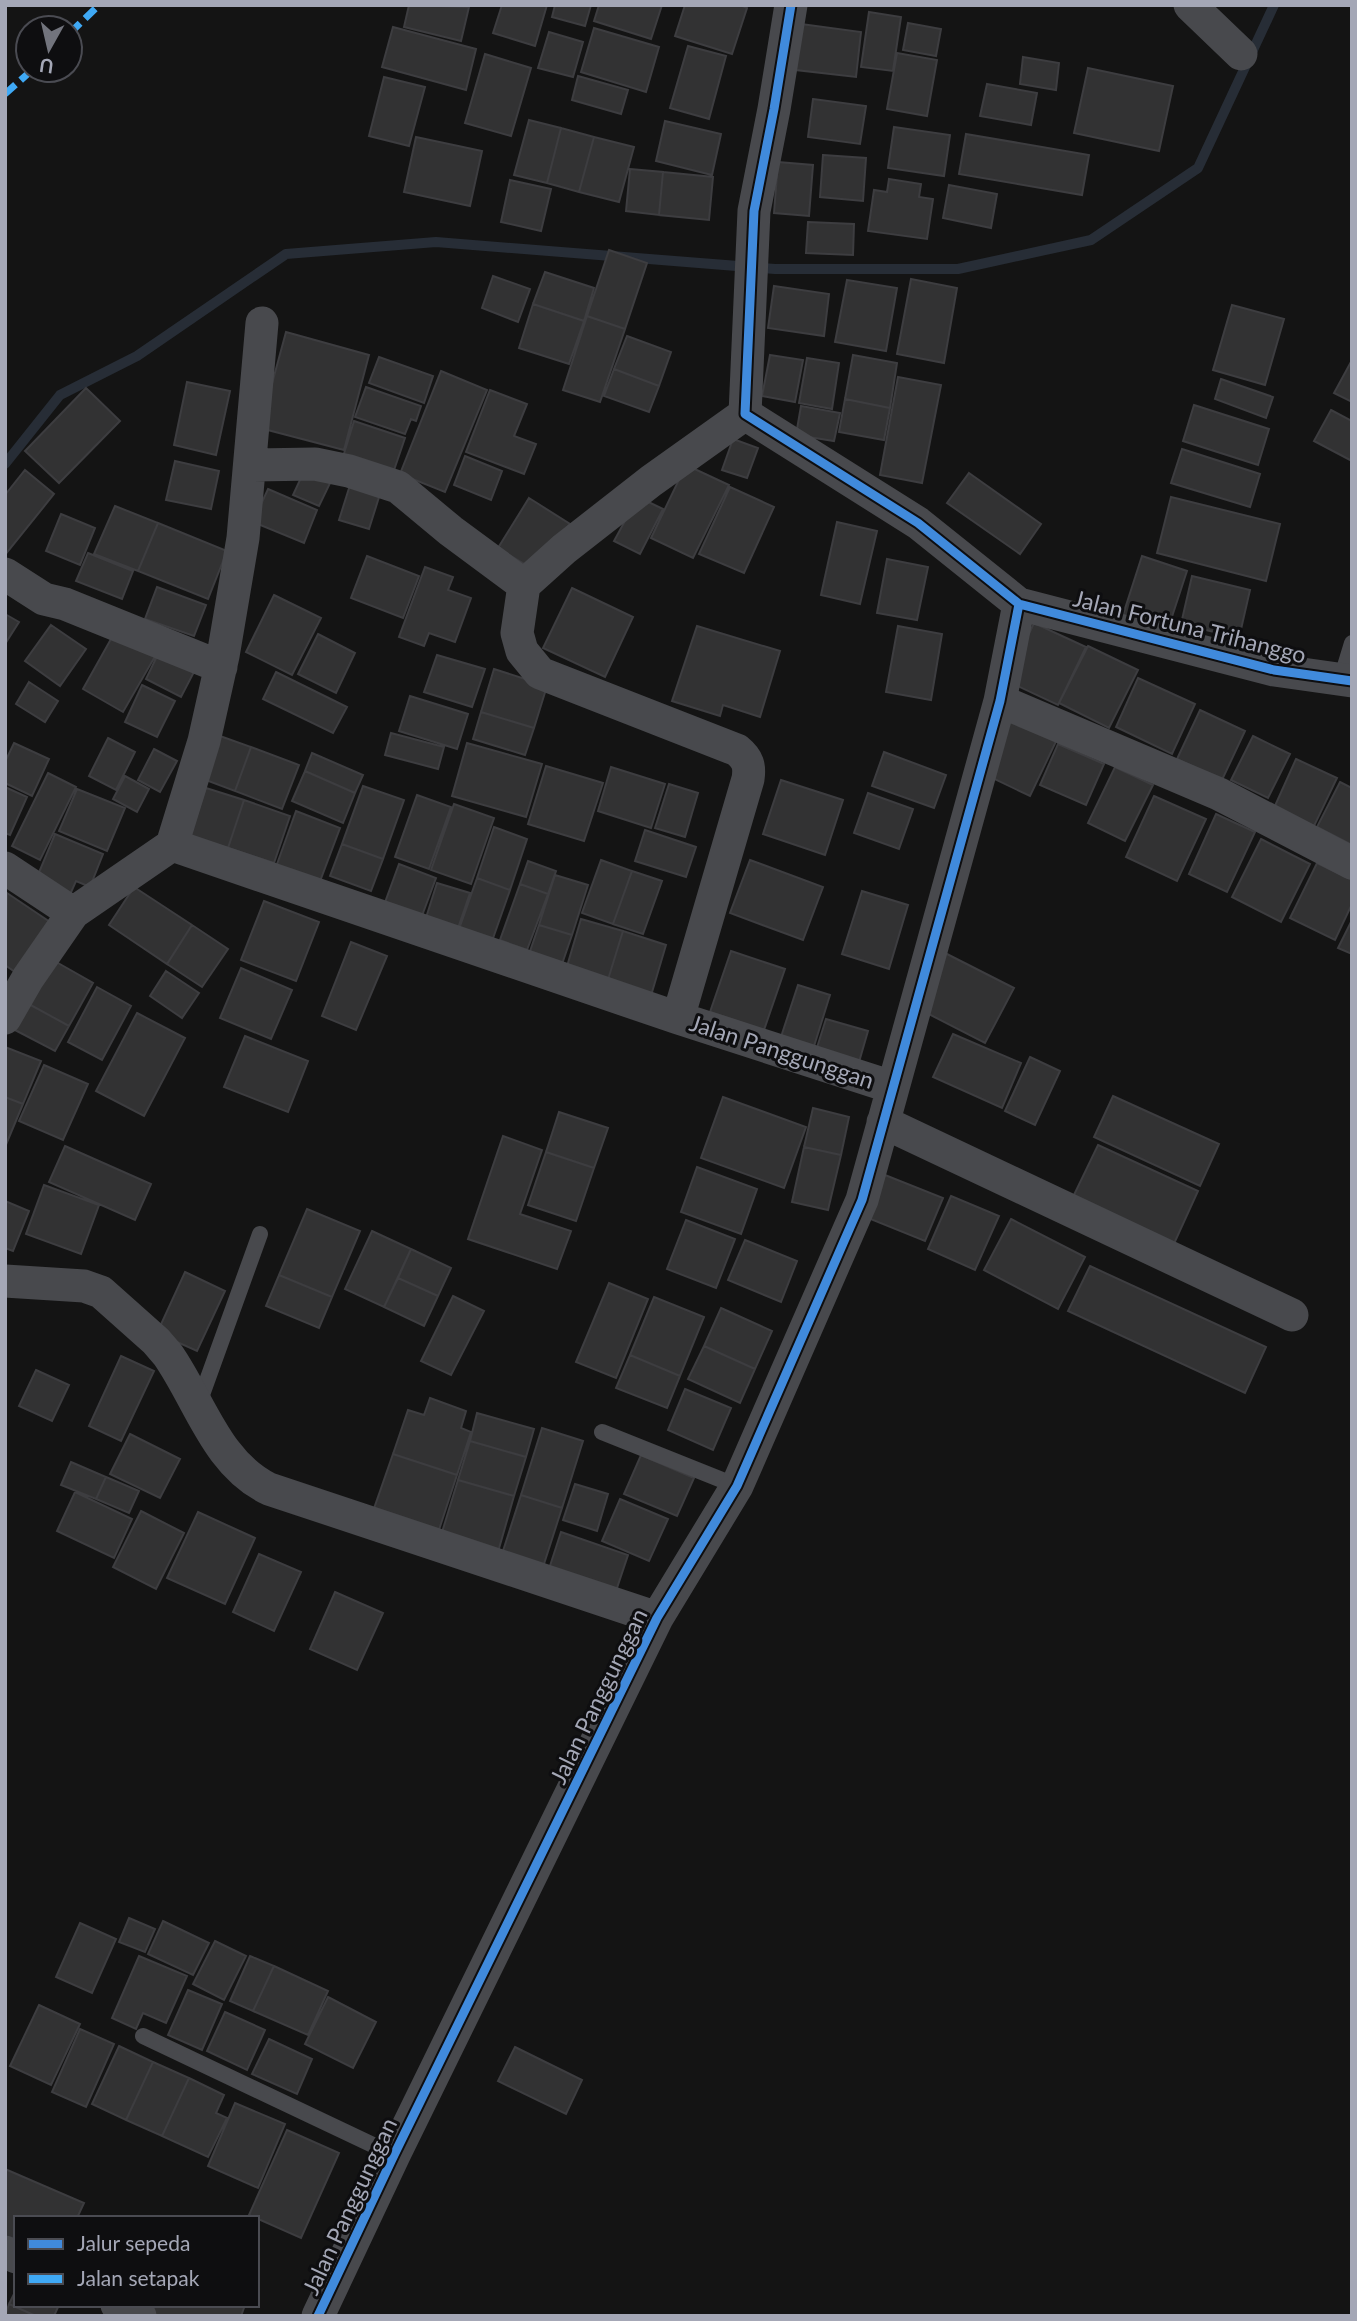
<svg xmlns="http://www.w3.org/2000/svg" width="1357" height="2321" font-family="Lato,sans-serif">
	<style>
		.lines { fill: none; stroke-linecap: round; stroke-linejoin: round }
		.stream { stroke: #272d36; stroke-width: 10 }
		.building { fill: #323233; stroke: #3d3d40; stroke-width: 2 }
		.service { stroke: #48494d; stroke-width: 16 }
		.minor { stroke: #48494d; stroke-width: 33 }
		.quiet { stroke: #3fa9f5; stroke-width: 7; stroke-dasharray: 14 7; stroke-linecap: butt }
		.cycleway-casing { stroke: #0e0e10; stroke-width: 13 }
		.cycleway { stroke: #408adc; stroke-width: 9 }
		.labels { text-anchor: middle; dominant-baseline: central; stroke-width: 6; stroke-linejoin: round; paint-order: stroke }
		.street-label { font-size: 23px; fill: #a4a7b6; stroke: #0e0e10 }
	</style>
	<rect width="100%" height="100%" fill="#141414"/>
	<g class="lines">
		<path class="stream" d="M5 464 60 395 137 356 286 254 436 242 775 269H958L1091 240 1198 168 1274 5"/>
	</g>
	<path class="building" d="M409 5 469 7 461 41 404 27Z
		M502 5H547L535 46 493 33Z
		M555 5H591L585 26 552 17Z
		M599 5H662L651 39 594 21Z
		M685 5H740L747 8 732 54 675 36Z
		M869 12 901 17 893 71 861 67Z
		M908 23 941 29 936 56 903 50Z
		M801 24 861 32 856 77 796 70Z
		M393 27 476 49 466 90 382 67Z
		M594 28 659 47 646 92 581 72Z
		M549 32 583 42 573 77 538 68Z
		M688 46 726 56 709 119 670 108Z
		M897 53 937 60 927 116 887 109Z
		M485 54 531 68 511 136 465 123Z
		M1023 57 1059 63 1056 90 1020 84Z
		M1088 68 1173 86 1159 151 1074 133Z
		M578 76 628 90 621 114 572 100Z
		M384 77 425 87 409 146 369 136Z
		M987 84 1037 93 1031 125 980 116Z
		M813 99 866 106 860 144 808 137Z
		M529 120 561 128 547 183 514 175Z
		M665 121 721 134 712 175 656 161Z
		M894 127 950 135 944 176 888 168Z
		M561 128 594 137 579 192 547 183Z
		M966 134 1089 155 1082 195 959 174Z
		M416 137 482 151 470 206 404 192Z
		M594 137 634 147 619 202 579 192Z
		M823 155 866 158 863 201 820 197Z
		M778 162 813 165 809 216 774 213Z
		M630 169 663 172 659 215 626 211Z
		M663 172 713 177 709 220 659 215Z
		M889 179 921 184 919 197 933 199 927 239 868 231 874 190 887 192Z
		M510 180 551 189 541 231 501 222Z
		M949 185 997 194 991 228 943 218Z
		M808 222 854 224 853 255 806 253Z
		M609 250 647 263 625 329 587 316Z
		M545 272 594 288 584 321 533 304Z
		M493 276 530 289 518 322 482 308Z
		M911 279 957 288 944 363 897 354Z
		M847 280 897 288 886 351 835 342Z
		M774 286 829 294 824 336 768 328Z
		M533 304 584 321 569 364 519 348Z
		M1232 305 1284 319 1265 385 1213 370Z
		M587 316 625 329 600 402 563 390Z
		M286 332 369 355 344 450 260 428Z
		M627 336 671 352 659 386 614 369Z
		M770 355 803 360 795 402 762 396Z
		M853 355 897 363 890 408 845 399Z
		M379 357 433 376 424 403 369 383Z
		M807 358 839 363 832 409 799 403Z
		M1352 360V402L1334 393Z
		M614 369 659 386 649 412 604 396Z
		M441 371 487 390 445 492 400 474Z
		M898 377 941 385 922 483 880 475Z
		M1221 379 1273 397 1266 418 1215 399Z
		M187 382 230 391 216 455 174 445Z
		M366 387 421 406 416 421 411 419 405 434 355 417Z
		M86 388 120 421 59 483 25 451Z
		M490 390 527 404 514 436 536 444 524 474 466 452Z
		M845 399 890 408 884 440 839 432Z
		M1194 405 1269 429 1258 465 1183 441Z
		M801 406 840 413 834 441 796 435Z
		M1331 410 1352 421V461L1314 441Z
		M354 421 405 438 392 476 342 460Z
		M733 439 758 448 747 478 722 470Z
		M1182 449 1260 474 1250 507 1171 483Z
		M465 456 502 471 491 500 454 485Z
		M175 461 219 471 211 509 166 500Z
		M686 465 729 485 693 558 651 538Z
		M306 467 332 479 319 506 293 495Z
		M25 470 54 494 5 555V495Z
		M969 473 1041 524 1020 554 947 503Z
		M350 485 380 494 369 529 339 520Z
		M730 487 774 507 744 573 699 554Z
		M268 489 317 510 304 543 253 522Z
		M638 497 663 509 640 554 614 541Z
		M1171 497 1280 524 1266 581 1157 553Z
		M529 498 570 524 531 568 498 548Z
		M115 506 158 523 138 571 94 554Z
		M61 514 95 528 80 565 46 551Z
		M837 522 877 531 860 604 821 595Z
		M158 523 227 551 208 599 138 571Z
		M88 553 133 571 122 599 76 581Z
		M367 556 419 576 403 618 351 598Z
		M1142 556 1187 571 1165 638 1120 624Z
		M887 559 928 567 917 620 877 613Z
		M425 567 453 577 448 590 471 598 455 642 429 633 424 646 399 637Z
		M1192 576 1250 590 1239 638 1181 624Z
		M157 587 206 605 194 636 145 619Z
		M572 588 633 617 605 677 543 648Z
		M274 595 321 618 292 675 246 652Z
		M5 614 19 622 5 644Z
		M1034 623 1086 647 1058 705 1007 681Z
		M51 625 86 649 60 686 25 661Z
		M697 626 780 651 760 717 723 705 720 716 672 701Z
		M898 626 942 634 931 700 886 692Z
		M116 630 157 653 123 712 83 689Z
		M318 634 355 653 336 693 298 674Z
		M1088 646 1138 670 1109 728 1059 703Z
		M159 652 195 670 181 697 146 679Z
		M437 655 485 669 472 707 424 692Z
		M494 669 547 686 534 728 481 712Z
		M276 672 347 707 333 733 263 699Z
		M1138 678 1195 704 1172 754 1116 727Z
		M29 682 58 701 45 722 16 704Z
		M142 685 175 701 157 737 125 722Z
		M410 696 468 714 457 749 399 731Z
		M1012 710 1060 733 1030 796 982 773Z
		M1200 710 1245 731 1222 780 1177 759Z
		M481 712 534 728 525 755 473 739Z
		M391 733 444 747 438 769 385 755Z
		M220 736 251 747 235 791 203 779Z
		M1253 736 1290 754 1268 798 1231 780Z
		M108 738 135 752 116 790 89 776Z
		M14 743 49 759 32 796 5 783V762Z
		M467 743 542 764 526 817 452 796Z
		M1058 744 1104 764 1086 805 1040 785Z
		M251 747 299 765 282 809 235 791Z
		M154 749 177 761 160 792 138 780Z
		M884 752 946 775 934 808 872 786Z
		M312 753 363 775 355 793 305 771Z
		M1296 759 1337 778 1314 826 1274 808Z
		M546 766 603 783 584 841 528 824Z
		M611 767 665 784 651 828 598 811Z
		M1115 767 1153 785 1125 841 1088 823Z
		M305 771 355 793 343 823 292 801Z
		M48 773 76 787 40 860 12 846Z
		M125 776 149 789 137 812 113 799Z
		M781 780 843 800 825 855 763 834Z
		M1340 782 1352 788V845L1317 827Z
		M669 784 698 793 685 837 655 828Z
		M363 786 404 800 383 859 342 844Z
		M5 787 27 797 10 835 5 833Z
		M206 788 244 800 228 848 190 836Z
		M77 789 125 808 107 851 59 831Z
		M868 793 913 809 899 849 854 833Z
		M417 795 451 807 429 869 395 857Z
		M1154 796 1206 819 1177 881 1126 857Z
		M244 800 290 816 274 863 228 848Z
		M454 804 494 818 471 884 431 870Z
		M296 811 340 828 319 884 276 867Z
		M1216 814 1255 832 1227 892 1189 874Z
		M494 827 527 839 510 890 477 878Z
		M645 830 696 847 686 877 635 861Z
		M55 834 103 854 90 887 76 881 69 897 35 882Z
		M1261 839 1310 864 1281 922 1232 897Z
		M342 844 383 859 371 891 330 876Z
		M601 860 632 871 613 924 582 913Z
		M750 860 823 887 803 940 730 913Z
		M528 861 556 871 548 894 520 884Z
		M1317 863 1352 880V904L1335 940 1290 918Z
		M399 864 436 878 420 921 383 908Z
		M632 871 662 881 643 934 613 924Z
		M555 875 588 885 572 935 539 925Z
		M477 878 510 890 491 944 458 932Z
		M437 883 470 893 456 934 424 924Z
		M520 884 548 894 527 950 500 940Z
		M134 887 192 925 167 964 109 925Z
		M862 891 908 905 889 969 842 954Z
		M7 893 53 924 18 974 5 965Z
		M264 901 319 922 296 981 241 960Z
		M581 919 623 931 606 986 565 973Z
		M1352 920V954L1338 948Z
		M192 925 228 949 202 987 167 964Z
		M539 925 572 935 561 967 528 957Z
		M623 931 666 945 650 999 606 986Z
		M351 942 387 956 356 1030 322 1016Z
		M731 951 785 969 764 1030 710 1012Z
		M945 953 1014 988 985 1043 917 1008Z
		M51 959 93 983 69 1026 27 1003Z
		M241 968 292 990 271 1039 220 1018Z
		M166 971 199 993 182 1018 150 996Z
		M798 985 830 995 810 1059 777 1049Z
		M97 987 131 1006 102 1060 68 1042Z
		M27 1003 69 1026 55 1051 13 1029Z
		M137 1013 185 1038 144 1116 96 1091Z
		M826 1019 868 1031 857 1069 814 1057Z
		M953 1034 1021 1063 1002 1108 933 1077Z
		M245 1036 308 1061 288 1112 224 1087Z
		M5 1047 41 1061 23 1104 5 1097Z
		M1030 1057 1060 1071 1035 1125 1005 1111Z
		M44 1065 88 1084 63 1140 19 1121Z
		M1113 1096 1219 1144 1200 1186 1094 1137Z
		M5 1097 23 1104 5 1147Z
		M723 1097 806 1127 784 1188 701 1158Z
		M813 1108 849 1117 841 1155 804 1147Z
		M559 1112 608 1128 594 1168 546 1152Z
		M503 1136 542 1150 520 1214 571 1231 557 1269 468 1239Z
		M1098 1145 1198 1191 1173 1246 1072 1199Z
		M65 1146 151 1184 135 1220 49 1182Z
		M804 1147 841 1155 828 1210 792 1202Z
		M546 1152 594 1168 576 1221 528 1205Z
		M697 1167 757 1189 741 1234 681 1212Z
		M885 1175 943 1198 925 1241 868 1218Z
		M44 1185 99 1205 81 1254 26 1234Z
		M951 1196 999 1216 975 1270 928 1249Z
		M5 1201 29 1211 13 1251 5 1248Z
		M307 1209 360 1231 332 1297 279 1275Z
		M1011 1219 1085 1257 1058 1309 984 1270Z
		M686 1220 735 1239 716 1288 667 1269Z
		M372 1231 411 1249 384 1307 345 1289Z
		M745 1240 797 1261 781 1302 728 1280Z
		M411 1249 451 1268 438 1296 398 1278Z
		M1090 1266 1266 1347 1245 1393 1068 1311Z
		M185 1272 225 1291 197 1351 157 1333Z
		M279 1275 332 1297 319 1328 266 1306Z
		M398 1278 438 1296 424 1326 384 1307Z
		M609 1283 648 1299 616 1378 576 1362Z
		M453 1296 484 1311 451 1375 421 1361Z
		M654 1297 704 1317 680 1376 630 1355Z
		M721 1308 772 1331 755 1369 704 1346Z
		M704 1346 755 1369 740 1403 688 1379Z
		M630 1355 680 1376 667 1408 616 1388Z
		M121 1356 154 1371 121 1441 89 1426Z
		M36 1370 69 1385 52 1421 19 1406Z
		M685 1389 731 1408 713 1450 668 1430Z
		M430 1398 466 1411 461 1428 471 1432 457 1475 393 1454 408 1410 424 1415Z
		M477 1413 534 1429 526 1457 470 1441Z
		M542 1428 583 1441 562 1508 521 1495Z
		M130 1434 180 1459 160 1498 110 1474Z
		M470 1441 526 1457 514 1496 458 1480Z
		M393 1454 457 1475 435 1542 370 1520Z
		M641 1455 694 1478 677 1516 624 1494Z
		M71 1462 106 1477 96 1499 61 1485Z
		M106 1477 139 1491 129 1513 96 1499Z
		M458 1480 514 1496 496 1559 439 1542Z
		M575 1484 608 1494 597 1531 563 1520Z
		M75 1492 132 1519 114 1558 57 1531Z
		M521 1495 562 1508 543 1567 502 1554Z
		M620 1499 668 1519 649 1561 602 1541Z
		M141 1511 184 1533 156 1589 113 1567Z
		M198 1512 255 1538 225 1604 167 1578Z
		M561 1532 628 1555 614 1597 547 1575Z
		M259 1554 301 1572 274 1631 233 1612Z
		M335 1592 383 1613 357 1670 310 1649Z
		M129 1918 155 1929 145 1952 119 1942Z
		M163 1921 209 1943 193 1975 148 1954Z
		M80 1923 116 1939 92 1993 56 1977Z
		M215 1941 246 1956 224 2000 193 1984Z
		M139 1956 187 1976 166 2023 143 2013 136 2029 112 2018Z
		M250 1956 274 1966 253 2011 230 2001Z
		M274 1966 328 1991 308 2035 253 2011Z
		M188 1990 222 2004 202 2050 168 2035Z
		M328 1997 376 2022 353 2068 305 2044Z
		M39 2005 80 2024 51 2085 10 2066Z
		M225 2012 265 2030 247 2070 207 2051Z
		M80 2029 114 2044 86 2107 52 2092Z
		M269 2039 312 2059 297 2094 252 2074Z
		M119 2046 153 2062 126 2120 92 2104Z
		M515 2047 582 2080 566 2114 498 2081Z
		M153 2062 189 2078 162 2136 126 2120Z
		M189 2078 224 2095 216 2113 227 2118 208 2157 162 2136Z
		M235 2103 285 2124 258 2188 208 2166Z
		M287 2130 339 2153 301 2238 249 2215Z
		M5 2169 84 2203 77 2218H16V2247L5 2242Z
		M16 2290V2305H59L54 2316H36L9 2304Z
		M9 2304 36 2316H5Z
		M152 2305H245L241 2316H154L149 2313Z"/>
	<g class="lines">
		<path class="service" d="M1341 679 1352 643
			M199 1403 260 1234
			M602 1432 737 1486
			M143 2036 394 2155"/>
		<path class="minor" d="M791 5 774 109 754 211 745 414 918 523 1019 604 1274 670 1352 681
			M1190 5 1241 54
			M250 465 315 464 349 471 398 487 451 531 524 585
			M5 574 44 599 65 604 221 667
			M1000 701 1219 794 1352 863
			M172 845 204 741 223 656 243 538 262 323
			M5 868 73 913 172 845 678 1018 892 1087
			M5 1018 28 978 73 913
			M678 1018 748 779C750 766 748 759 737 750L540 673 522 651 517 633 524 585 564 549 651 481 745 414
			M883 1122 1292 1315
			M5 1281 84 1286 101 1292 156 1341 168 1355C200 1401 216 1463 269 1489L657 1618
			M5 2252 16 2257
			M117 2305 140 2316
			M318 2316 394 2155 657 1618 737 1486 862 1200 1000 701 1019 604"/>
		<path class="quiet" d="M70 33 99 5
			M5 94 32 70"/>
		<g class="cycleway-casing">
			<path id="cycleway" d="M791 5 774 109 754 211 745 414 918 523 1019 604 1274 670 1352 681
				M318 2316 394 2155 657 1618 737 1486 862 1200 1000 701 1019 604"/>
		</g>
		<use href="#cycleway" class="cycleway"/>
	</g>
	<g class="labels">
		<g class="street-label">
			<text transform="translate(1190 626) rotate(14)">Jalan Fortuna Trihanggo</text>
			<text transform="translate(782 1051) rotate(18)">Jalan Panggunggan</text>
			<text transform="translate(598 1696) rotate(-64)">Jalan Panggunggan</text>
			<text transform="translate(349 2206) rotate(-65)">Jalan Panggunggan</text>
		</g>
	</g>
	<rect width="1357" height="2321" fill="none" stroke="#a4a7b6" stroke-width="14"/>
	<rect x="14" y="2216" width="245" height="91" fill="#0e0e10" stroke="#4a4b52" stroke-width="2"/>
	<rect x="28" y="2239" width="35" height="10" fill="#408adc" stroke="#4a4b52" stroke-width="2"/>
	<text x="77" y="2251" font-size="21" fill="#a4a7b6">Jalur sepeda</text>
	<rect x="28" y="2274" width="35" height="10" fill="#3fa9f5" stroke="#4a4b52" stroke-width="2"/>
	<text x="77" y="2286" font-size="21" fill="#a4a7b6">Jalan setapak</text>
	<g transform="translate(49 49) rotate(188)"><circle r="33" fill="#0e0e10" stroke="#4a4b52" stroke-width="2"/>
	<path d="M0-5L12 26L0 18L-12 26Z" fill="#72747d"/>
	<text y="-10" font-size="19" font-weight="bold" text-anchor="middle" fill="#a4a7b6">U</text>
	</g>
</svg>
